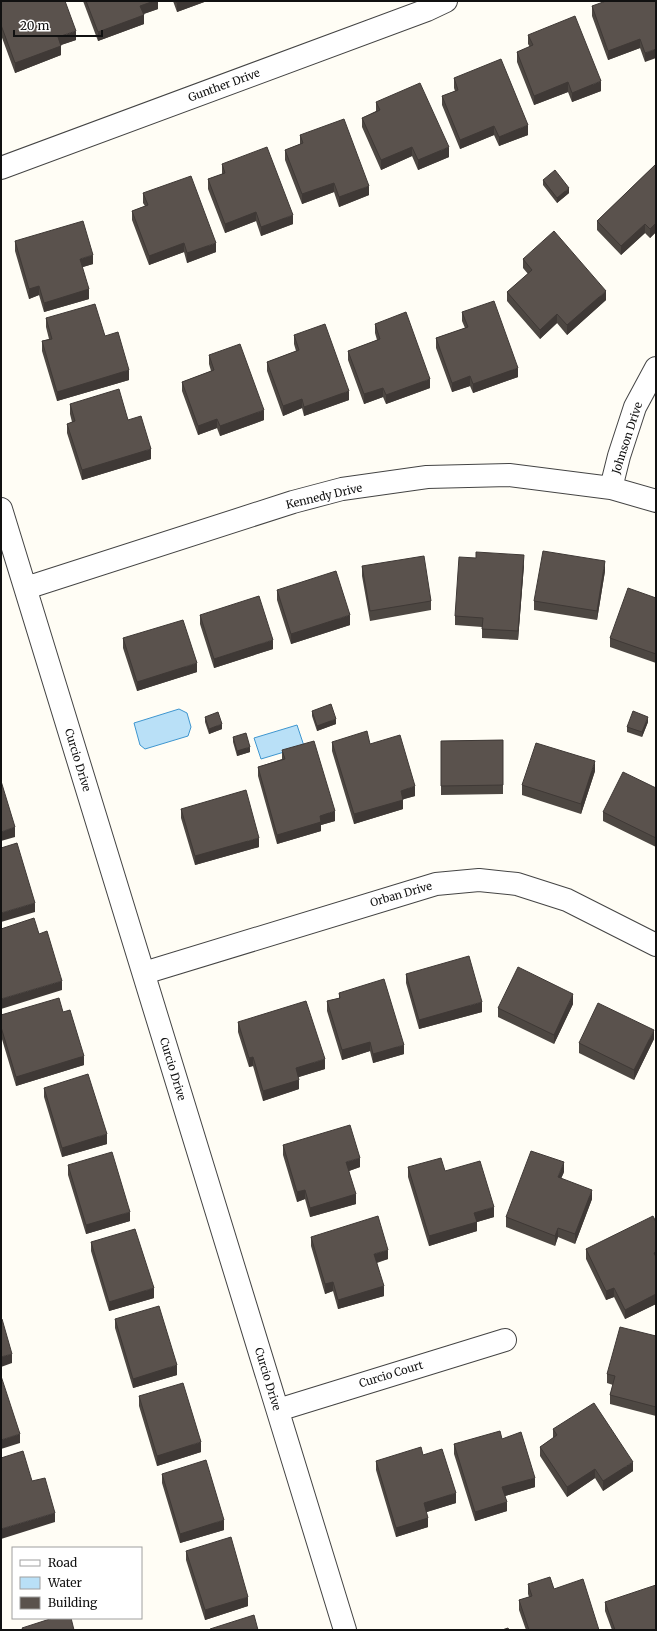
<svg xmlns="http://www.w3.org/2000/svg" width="657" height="1631" font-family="Merriweather,serif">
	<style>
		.water { fill: #b9e0f7; stroke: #3f96cf }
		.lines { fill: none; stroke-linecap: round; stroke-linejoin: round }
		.minor-casing { stroke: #444; stroke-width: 24 }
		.minor { stroke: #fff; stroke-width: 22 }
		.wall { fill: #4d4742 }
		.shaded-wall { fill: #3f3936 }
		.building { fill: #5a524d; stroke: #3f3936 }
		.labels { text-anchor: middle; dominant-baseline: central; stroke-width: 4; stroke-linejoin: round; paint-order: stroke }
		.street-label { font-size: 11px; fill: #111; stroke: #fff }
	</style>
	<rect width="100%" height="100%" fill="#fffdf5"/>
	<path class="water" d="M179 709 187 713 191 727 188 736 145 749 140 745 134 723Z
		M297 725 304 746 261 759 254 738Z"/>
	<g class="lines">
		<g class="minor-casing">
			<path id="minor" d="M1 168 427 10 446 1
				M611 488 619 456 635 407 656 368
				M1 509 345 1630
				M26 588 293 502 342 489 427 477 509 475 611 488 656 501
				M144 973 436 884 479 880 517 884 567 900 656 945
				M278 1410 505 1340"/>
		</g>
		<use href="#minor" class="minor"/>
	</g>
	<path class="wall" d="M1 1 76 40 61 45V55L15 73 1 35Z
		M83 1H158V9L144 14V24L98 41Z
		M173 1H207L177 12Z
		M656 1 645 62 640 48 608 60 592 16V6Z
		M528 35 601 91 572 102 568 92 534 105 517 62V52L530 47 528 44Z
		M454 78 528 135 499 146 494 135 460 149 442 105V96L455 91 454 88Z
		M376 102 449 157 418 170 412 156 381 170 362 127V118L376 111Z
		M300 135 369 195 339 207 334 192 302 204 285 160V150L300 144Z
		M222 164 293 224 261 236 256 221 225 233 208 189V179L222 174Z
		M656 164V232L650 238 645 233 621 255 597 230V221Z
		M543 180 569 193 557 203 543 185Z
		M143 193 216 252 187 263 184 252 149 265 132 220V211L145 206 143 203Z
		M15 241 93 264 82 267 89 299 44 312 39 295 29 299 15 251Z
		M523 259 606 300 567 335 557 323 540 339 507 301V292L528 274 523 268Z
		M462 312 518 377 473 393 470 386 452 392 436 348V338L465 328 462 321Z
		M46 318 105 336 129 380 57 401 42 351V341L49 339 46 327Z
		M375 324 430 388 386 404 383 397 364 404 348 360V351L377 340 375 333Z
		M294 335 349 400 304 416 302 408 283 416 267 371V362L296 351 294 344Z
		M209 355 264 420 220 436 217 428 198 435 182 391V382L211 371 209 364Z
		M70 404 128 420 151 459 82 480 67 433V424L72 422 70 414Z
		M524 565 518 640 482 638V627L455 625V616Z
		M362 566 431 601V610L370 621 362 576Z
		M605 571 597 620 534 610V601Z
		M277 590 350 625 291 644 277 600Z
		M656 598V663L610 647V638Z
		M200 615 273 649 214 668 200 624Z
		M123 638 197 672 137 691 123 648Z
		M312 711 336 724 317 731 312 716Z
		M205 717 222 729 209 734 205 722Z
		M648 722 642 737 627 732V727Z
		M233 737 250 752 237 756 233 742Z
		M503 740V794L441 795V741Z
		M332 742 370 744 415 796 403 799V809L354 824 332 751Z
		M282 750 335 821 321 825V831L277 844 258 776V767L282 759Z
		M595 771 581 814 522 795V785Z
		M656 788V847L603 821V812Z
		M181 809 259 847 195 865 181 818Z
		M406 974 482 1012 419 1029 406 983Z
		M339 993 404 1054 373 1063 370 1051 342 1060 327 1011V1001L339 998Z
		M573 1004 554 1044 498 1017V1008Z
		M63 1012 84 1065 16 1086 1 1036V1015Z
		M238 1022 325 1069 298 1077 299 1089 263 1101 253 1066 249 1067 238 1032Z
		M654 1039 634 1080 579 1053V1043Z
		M44 1088 107 1144 62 1157 44 1097Z
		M283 1145 360 1167 349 1171 356 1204 310 1217 305 1199 297 1202 283 1155Z
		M68 1165 130 1221 86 1234 68 1175Z
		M408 1167 445 1171 494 1217 477 1222V1231L429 1246 408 1177Z
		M564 1172 561 1178 592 1199 575 1244 558 1237 555 1246 506 1227V1217Z
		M656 1222V1304L625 1319 614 1297 606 1300 586 1259V1249Z
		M311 1237 388 1259 377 1263 384 1296 338 1309 333 1291 325 1294 311 1246Z
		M91 1242 154 1298 109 1311 91 1251Z
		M115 1319 177 1375 133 1388 115 1328Z
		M656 1336V1416L610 1404V1395L613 1385 607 1383V1374Z
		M139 1396 201 1452 157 1466 139 1406Z
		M553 1429 633 1471 603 1491 595 1478 567 1497 540 1456V1447L553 1438Z
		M502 1439 535 1487 505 1496 507 1511 475 1521 454 1454V1444Z
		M423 1455 456 1503 426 1512 428 1527 396 1537 376 1470V1461Z
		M162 1474 224 1530 180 1543 162 1483Z
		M186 1551 248 1606 205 1620 186 1560Z
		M528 1584 554 1589 599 1630H526L519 1610V1600L529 1597 528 1594Z
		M605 1602 656 1630H612L605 1611Z"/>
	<path class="shaded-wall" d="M154 1H158V9L140 15V6Z
		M182 1H207L177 12V3Z
		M144 15V24L98 41V32Z
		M76 31V40L58 46V37Z
		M640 39V48L608 60V51Z
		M61 46V55L15 73V63Z
		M656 49V58L645 62V53Z
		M601 81V91L572 102V93Z
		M568 82V92L534 105V96Z
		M528 125V135L499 146V137Z
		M494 126V135L460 149V140Z
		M412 147V156L381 170V160Z
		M449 147V157L418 170V160Z
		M334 183V192L302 204V194Z
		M369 186V195L339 207V197Z
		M569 188V193L557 203V198Z
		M256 212V221L225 233V224Z
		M293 215V224L261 236V227Z
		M656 223V232L650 238V229Z
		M645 224V233L621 255V246Z
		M184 243V252L149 265V256Z
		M216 243V252L187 263V253Z
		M93 255V264L80 268V259Z
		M39 286V295L29 299V289Z
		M89 289V299L44 312V303Z
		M606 291V300L567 335V325Z
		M557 314V323L540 339V330Z
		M518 368V377L473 393V384Z
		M129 370V380L57 401V392Z
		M470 376V386L452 392V383Z
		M430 379V388L386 404V395Z
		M383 388V397L364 404V394Z
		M349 391V400L304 416V407Z
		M302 399V408L283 416V406Z
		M264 410V420L220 436V426Z
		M217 419V428L198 435V426Z
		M151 449V459L82 480V470Z
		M524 555V565L518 640V631Z
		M605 561V571L597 620V611Z
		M350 615V625L291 644V634Z
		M273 640V649L214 668V659Z
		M197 663V672L137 691V682Z
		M648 717V722L642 737V732Z
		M336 719V724L317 731V726Z
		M222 724V729L209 734V729Z
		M250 747V752L237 756V751Z
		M595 761V771L581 814V804Z
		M415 786V796L401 800V791Z
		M403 800V809L354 824V814Z
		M335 811V821L321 825V831L277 844V835L320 816Z
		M15 827V837L1 841V832Z
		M259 838V847L195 865V856Z
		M35 903V912L1 922V913Z
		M62 981V990L1 1009V999Z
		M573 994V1004L554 1044V1035Z
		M482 1002V1012L419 1029V1020Z
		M654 1030V1039L634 1080V1070Z
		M370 1042V1051L342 1060V1050Z
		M404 1045V1054L373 1063V1054Z
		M84 1056V1065L16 1086V1077Z
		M253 1057V1066L249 1067V1058Z
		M325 1059V1069L296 1078V1068Z
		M299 1080V1089L263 1101V1091Z
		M107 1134V1144L62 1157V1148Z
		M360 1158V1167L346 1172V1162Z
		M564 1162V1172L558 1186V1177Z
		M305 1190V1199L297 1202V1192Z
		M592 1190V1199L575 1244V1234Z
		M356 1194V1204L310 1217V1208Z
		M494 1207V1217L477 1222V1231L429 1246V1236L474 1213Z
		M130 1212V1221L86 1234V1225Z
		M558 1228V1237L555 1246V1236Z
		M388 1250V1259L374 1263V1254Z
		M333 1282V1291L325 1294V1284Z
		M384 1286V1296L338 1309V1300Z
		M154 1288V1298L109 1311V1302Z
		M614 1288V1297L606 1300V1291Z
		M656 1294V1304L625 1319V1310Z
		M12 1354V1363L1 1367V1357Z
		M177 1365V1375L133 1388V1379Z
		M20 1434V1443L1 1449V1440Z
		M201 1442V1452L157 1466V1456Z
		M633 1462V1471L603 1491V1481Z
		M595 1469V1478L567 1497V1487Z
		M535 1478V1487L502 1497V1487Z
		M456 1493V1503L424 1513V1503Z
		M507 1502V1511L475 1521V1512Z
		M55 1513V1522L1 1539V1529Z
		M428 1518V1527L396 1537V1528Z
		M224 1520V1530L180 1543V1534Z
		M248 1597V1606L205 1620V1610Z"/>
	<path class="building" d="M1 1H65L76 31 58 37 61 46 15 63 1 25Z
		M86 1H154L140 6 144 15 98 32Z
		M176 1H182L177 3Z
		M606 1H656V49L645 53 640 39 608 51 592 6Z
		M575 16 601 81 572 93 568 82 534 96 517 52 533 45 528 35Z
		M501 59 528 125 499 137 494 126 460 140 442 96 458 90 454 78Z
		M420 83 449 147 418 160 412 147 381 160 362 118 380 110 376 102Z
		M344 119 369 186 339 197 334 183 302 194 285 150 303 143 300 135Z
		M267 147 293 215 261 227 256 212 225 224 208 179 225 173 222 164Z
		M656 164V223L650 229 645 224 621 246 597 221Z
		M555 170 569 188 557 198 543 180Z
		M191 176 216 243 187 253 184 243 149 256 132 211 148 205 143 193Z
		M83 221 93 255 80 259 89 289 44 303 39 286 29 289 15 241Z
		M554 231 606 291 567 325 557 314 540 330 507 292 532 270 523 259Z
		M494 301 518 368 473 384 470 376 452 383 436 338 468 327 462 312Z
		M95 304 105 336 118 332 129 370 57 392 42 341 52 339 46 318Z
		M406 312 430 379 386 395 383 388 364 394 348 351 380 339 375 324Z
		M325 324 349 391 304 407 302 399 283 406 267 362 299 350 294 335Z
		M240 344 264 410 220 426 217 419 198 426 182 382 214 370 209 355Z
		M119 389 128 420 141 416 151 449 82 470 67 424 75 421 70 404Z
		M543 551 605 561 597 611 534 601Z
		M476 552 524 555 518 631 482 629 483 618 455 616 459 557 476 558Z
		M424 556 431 601 370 611 362 566Z
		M336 571 350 615 291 634 277 590Z
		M628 588 656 598V654L610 638Z
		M259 596 273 640 214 659 200 615Z
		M183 620 197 663 137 682 123 638Z
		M331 704 336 719 317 726 312 711Z
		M633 711 648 717 642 732 627 727Z
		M218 712 222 724 209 729 205 717Z
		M367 731 370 744 400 735 415 786 401 791 403 800 354 814 332 742Z
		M246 733 250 747 237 751 233 737Z
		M503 740V785L441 786V741Z
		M314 741 335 811 320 816 321 822 277 835 258 767 285 759 282 750Z
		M536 743 595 761 581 804 522 785Z
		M623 772 656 788V838L603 812Z
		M1 781 15 827 1 832Z
		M246 790 259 838 195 856 181 809Z
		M17 843 35 903 1 913V848Z
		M34 918 39 934 47 931 62 981 1 999V929Z
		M469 956 482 1002 419 1020 406 974Z
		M518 967 573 994 554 1035 498 1008Z
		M384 979 404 1045 373 1054 370 1042 342 1050 327 1001 340 998 339 993Z
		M59 998 63 1012 70 1010 84 1056 16 1077 1 1027V1015Z
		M306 1001 325 1059 296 1068 299 1080 263 1091 253 1057 249 1058 238 1022Z
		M598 1003 654 1030 634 1070 579 1043Z
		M88 1074 107 1134 62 1148 44 1088Z
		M350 1125 360 1158 346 1162 356 1194 310 1208 305 1190 297 1192 283 1145Z
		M531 1151 564 1162 558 1177 592 1190 575 1234 558 1228 555 1236 506 1217Z
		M112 1152 130 1212 86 1225 68 1165Z
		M441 1158 445 1171 480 1161 494 1207 474 1213 477 1222 429 1236 408 1167Z
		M378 1216 388 1250 374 1254 384 1286 338 1300 333 1282 325 1284 311 1237Z
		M653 1216 656 1222V1252L654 1253 656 1257V1294L625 1310 614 1288 606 1291 586 1249Z
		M135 1229 154 1288 109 1302 91 1242Z
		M159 1306 177 1365 133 1379 115 1319Z
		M1 1319H2L12 1354 1 1357Z
		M620 1327 656 1336V1407L610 1395 615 1376 607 1374Z
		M1 1376 20 1434 1 1440Z
		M183 1383 201 1442 157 1456 139 1396Z
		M594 1403 633 1462 603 1481 595 1469 567 1487 540 1447 557 1435 553 1429Z
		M500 1431 502 1439 521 1432 535 1478 502 1487 507 1502 475 1512 454 1444Z
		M421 1447 423 1455 442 1449 456 1493 424 1503 428 1518 396 1528 376 1461Z
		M23 1451 32 1481 45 1478 55 1513 1 1529V1458Z
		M206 1460 224 1520 180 1534 162 1474Z
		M231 1537 248 1597 205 1610 186 1551Z
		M550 1577 554 1589 583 1579 599 1630H529L519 1600 532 1596 528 1584Z
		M656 1585V1630H615L605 1602Z
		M254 1615 258 1630H210V1629Z
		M53 1618H71L74 1630H23L22 1628Z
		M508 1628 509 1630H502Z"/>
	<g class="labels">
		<g class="street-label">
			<text transform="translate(224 85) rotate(-20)">Gunther Drive</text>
			<text transform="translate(627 438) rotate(-72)">Johnson Drive</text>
			<text transform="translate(324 496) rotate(-13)">Kennedy Drive</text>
			<text transform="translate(78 760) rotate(73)">Curcio Drive</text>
			<text transform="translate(401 894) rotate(-16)">Orban Drive</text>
			<text transform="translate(173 1069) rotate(73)">Curcio Drive</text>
			<text transform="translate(391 1374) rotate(-17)">Curcio Court</text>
			<text transform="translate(268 1379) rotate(73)">Curcio Drive</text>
		</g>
	</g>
	<rect width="657" height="1631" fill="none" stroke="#111111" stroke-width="4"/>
	<rect x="12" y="1547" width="130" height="72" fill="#ffffff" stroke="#a0a0a0"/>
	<rect x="20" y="1560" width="20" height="6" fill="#ffffff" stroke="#a0a0a0"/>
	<text x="48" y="1567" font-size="12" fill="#111111">Road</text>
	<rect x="20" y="1577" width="20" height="12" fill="#b9e0f7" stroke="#a0a0a0"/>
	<text x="48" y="1587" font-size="12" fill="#111111">Water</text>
	<rect x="20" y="1597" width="20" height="12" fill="#5a524d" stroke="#a0a0a0"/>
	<text x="48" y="1607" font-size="12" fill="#111111">Building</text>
	<path d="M14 30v6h88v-6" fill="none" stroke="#111111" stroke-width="2"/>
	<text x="20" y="30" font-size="12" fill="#111111" stroke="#ffffff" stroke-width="3" paint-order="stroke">20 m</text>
</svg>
